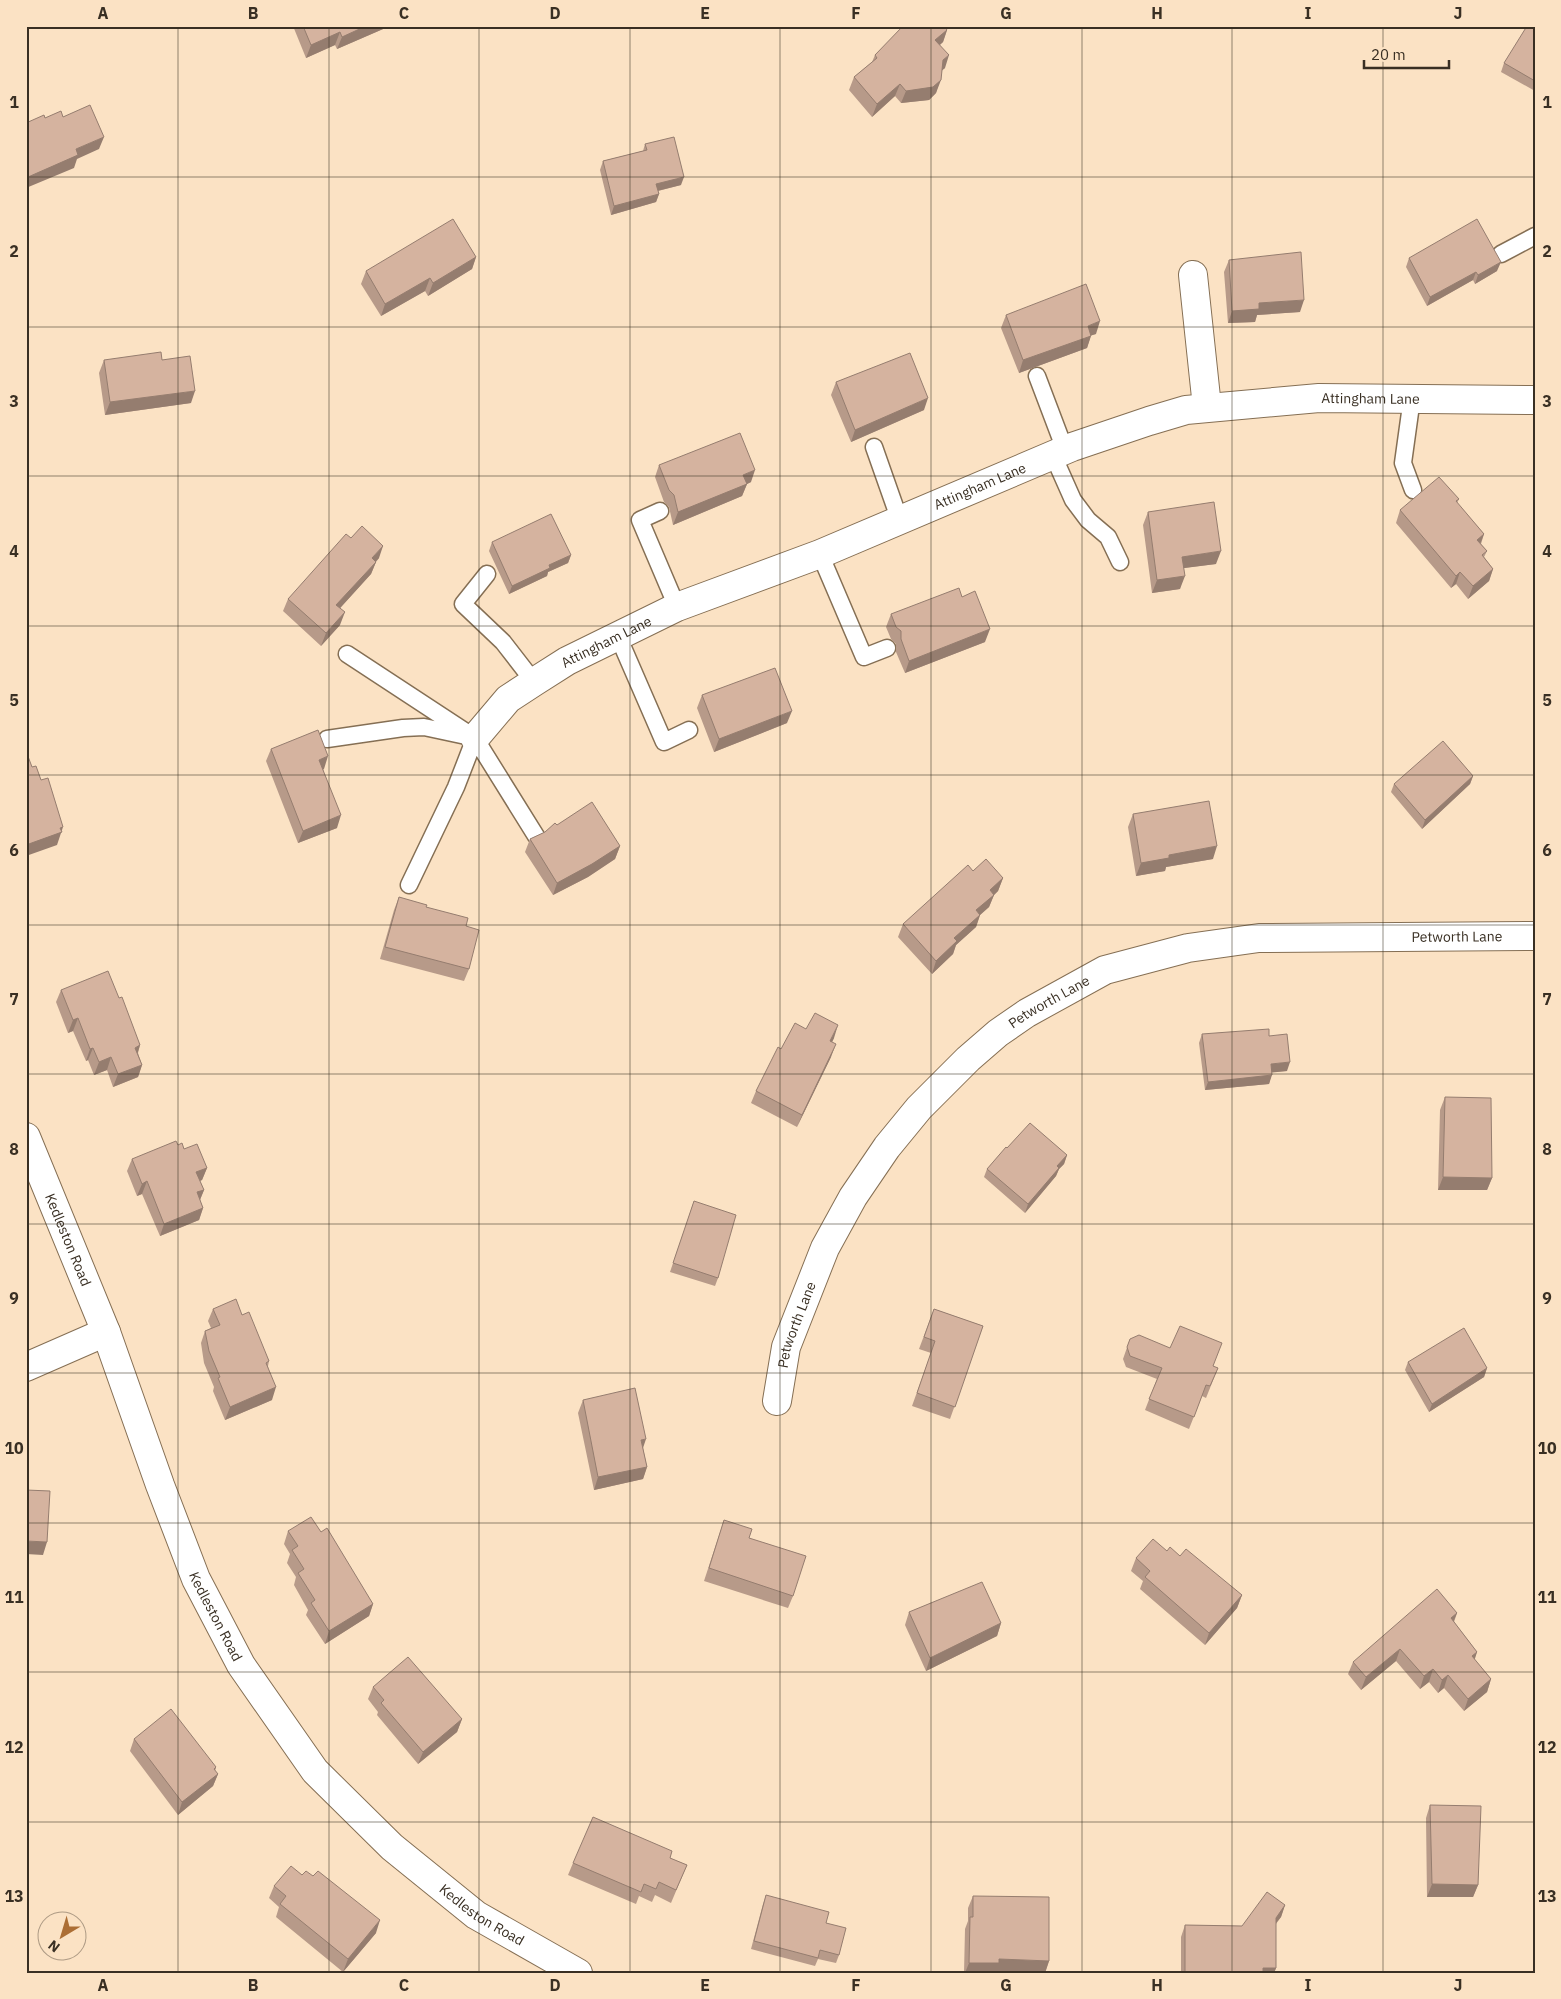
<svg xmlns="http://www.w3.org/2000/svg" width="1561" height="1999" font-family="'IBM Plex Sans',sans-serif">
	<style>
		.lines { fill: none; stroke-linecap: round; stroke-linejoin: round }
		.lane-casing { stroke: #856f54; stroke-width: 19 }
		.street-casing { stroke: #856f54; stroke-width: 30 }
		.lane { stroke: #fff; stroke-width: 16 }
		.street { stroke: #fff; stroke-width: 28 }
		.wall { fill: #b79a89 }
		.shaded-wall { fill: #957d6f }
		.building { fill: #d5b39f; stroke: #957d6f }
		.grid { fill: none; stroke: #392f23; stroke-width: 1; stroke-opacity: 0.55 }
		.labels { text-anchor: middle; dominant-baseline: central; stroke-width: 4; stroke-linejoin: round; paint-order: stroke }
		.street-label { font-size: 14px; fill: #392f23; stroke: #fbe2c4 }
		.neatline { fill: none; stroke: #392f23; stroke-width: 2 }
		.grid-label { font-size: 16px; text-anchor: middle; font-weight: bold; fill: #392f23 }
	</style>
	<rect width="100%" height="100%" fill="#fbe2c4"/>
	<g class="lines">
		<g class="lane-casing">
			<path id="lane" d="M1501 254 1535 236
				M1037 376 1065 450
				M1412 398 1403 463 1413 490
				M874 447 900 521
				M1053 455 1073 500 1088 520 1108 537 1120 562
				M660 511 640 520 677 607
				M820 554 864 657 887 648
				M487 574 463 604 503 642 534 682
				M618 636 664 742 689 730
				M347 654 475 738 536 836
				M327 739 403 728 424 727 466 736
				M409 885 456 787 475 738"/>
		</g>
		<g class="street-casing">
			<g id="street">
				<path d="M1193 275 1207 407"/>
				<path id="s1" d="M475 738 508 699 534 682 567 661 677 607 820 554 1072 447 1149 421 1186 410 1319 398 1535 400"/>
				<path id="s2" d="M26 1137 106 1332 160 1485 196 1579 241 1665 315 1771 392 1847 476 1915 578 1973"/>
				<path d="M26 1367 106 1332"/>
				<path id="s3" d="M777 1401 786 1347 825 1248 853 1197 887 1147 919 1108 968 1059 998 1033 1027 1013 1105 970 1188 948 1259 938 1535 936"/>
			</g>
		</g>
		<use href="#lane" class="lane"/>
		<use href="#street" class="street"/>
	</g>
	<path class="wall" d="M293 26H390L337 49 335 45 306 58Z
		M1535 26V91L1501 72 1504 63Z
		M904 29 947 30 943 42 940 45 945 68 942 70 936 93 929 100 901 103 895 96 872 117 849 90 854 77 872 62 875 55Z
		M645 144 681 185 658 191 659 194 656 202 611 215 600 170 603 161 643 151Z
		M476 257 472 269 428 296 425 291 381 316 361 284 366 271Z
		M1409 258 1497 271 1475 284 1473 280 1427 306 1406 267Z
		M1229 260 1300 312 1257 315 1255 322 1228 323 1224 272Z
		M1006 315 1096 334 1091 335 1087 348 1019 373 1001 328Z
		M104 360H162L191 403 105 415 99 373Z
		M836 382 924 410 851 442 831 395Z
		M659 465 751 482 747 484 742 496 673 525 669 507 664 502 655 477Z
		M1459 499 1457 503 1484 534 1481 544 1487 551 1484 557 1493 569 1489 581 1468 599 1456 584 1451 588 1396 523 1400 510Z
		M1148 512 1216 564 1183 568 1180 589 1152 593 1143 525Z
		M351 538 379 558 376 562 371 574 340 608V625L321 646 283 611 288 599Z
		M492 542 571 555 568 563 548 572 547 576 509 594 489 551Z
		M962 597 985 642 905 673 896 652V644L891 639 886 627 891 614Z
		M702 695 787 723 714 752 697 708Z
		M271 749 324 769H323L337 828 298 843 266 761Z
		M1473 776 1470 784 1422 829 1391 792 1394 784Z
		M1133 814 1213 859 1166 867 1165 871 1136 876 1128 827Z
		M557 825 620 846 615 859 588 877 553 895 525 852 530 839 545 832Z
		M973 871 1003 878 998 891 994 895 989 907 980 915 976 927 956 945 953 954 932 974 898 937 903 924Z
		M399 897 466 926 469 969 464 981 380 959 394 910Z
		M61 990 119 998 140 1045 138 1053 142 1065 138 1077 113 1087 107 1070 94 1075 88 1060 86 1061 73 1031 68 1033 56 1002Z
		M806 1029 834 1038 832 1042 831 1057 797 1127 751 1103 756 1091 781 1049Z
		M1202 1034 1287 1071 1272 1072 1269 1084 1205 1090 1199 1043Z
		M1445 1097 1492 1178 1487 1190H1438L1440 1110Z
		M1007 1148 1067 1155 1064 1164 1059 1169 1056 1176 1025 1213 984 1177 987 1169Z
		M184 1149 207 1168 202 1180 200 1181 204 1190 200 1200 203 1208 199 1220 160 1236 142 1194 137 1196 127 1171 132 1159Z
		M694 1201 718 1278 715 1286 670 1272Z
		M213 1309 242 1315 269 1361 268 1366 272 1400 225 1420 213 1391 214 1387 204 1363 201 1343 205 1331 211 1328 208 1321Z
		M934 1309 983 1326 950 1419 912 1406 931 1353 919 1349Z
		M1130 1339 1218 1368 1206 1398 1202 1396 1189 1429 1145 1410 1157 1379 1126 1367 1123 1359Z
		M1408 1362 1487 1368 1484 1377 1429 1412 1405 1370Z
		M583 1400 643 1448 647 1467 643 1479 594 1490 578 1413Z
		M724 1520 749 1538 793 1596 788 1608 704 1581Z
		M288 1531 321 1532 373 1604 369 1616 325 1644 306 1615 308 1610 294 1585 296 1577 287 1563 290 1554 284 1544Z
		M1167 1551 1180 1556 1242 1595 1237 1608 1205 1645 1140 1589 1143 1581 1131 1571 1136 1558Z
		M909 1612 1001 1623 997 1636 926 1671 905 1625Z
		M1457 1613 1454 1622 1477 1652 1474 1659 1491 1679 1487 1692 1464 1711 1444 1688 1438 1693 1429 1682 1420 1689 1396 1661 1361 1690 1348 1674 1353 1662Z
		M373 1687 462 1719 457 1732 418 1764 377 1715 378 1712 368 1699Z
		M134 1739 216 1767 215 1771 218 1774 213 1786 178 1815 130 1751Z
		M1430 1805 1478 1885 1473 1897H1427L1426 1818Z
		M670 1858 687 1865 671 1903 655 1895 652 1902 639 1896 636 1904 568 1875 573 1863Z
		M302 1875 376 1933 343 1972 276 1917 279 1907 269 1898 274 1886Z
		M766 1895 826 1923 839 1955 836 1963 818 1959 815 1966 751 1949 763 1904Z
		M973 1896 1049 1961 1045 1973 995 1972V1973H964L965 1929 968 1921V1908Z
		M1285 1905 1281 1917 1276 1924V1968L1274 1973H1181V1937L1185 1925 1242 1926Z"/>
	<path class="shaded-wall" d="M366 26H390L337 49 342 37Z
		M947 30 943 42 931 52 935 40Z
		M340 32 335 45 306 58 311 45Z
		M949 55 945 68 939 73 943 60Z
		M941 80 936 93 929 100 901 103 906 91Z
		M900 84 895 96 872 117 877 104Z
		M104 137 99 149 77 159 74 168 26 188V181L28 177 76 149Z
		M684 177 681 185 653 192 656 184Z
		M659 194 656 202 611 215 614 206Z
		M476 257 472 269 428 296 433 283Z
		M1501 262 1497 271 1475 284 1478 275Z
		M1476 272 1473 280 1427 306 1430 297Z
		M430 278 425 291 381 316 385 304Z
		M1304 300 1300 312 1257 315 1255 322 1228 323 1232 311 1259 303Z
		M1100 321 1096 334 1083 338 1088 326Z
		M1091 336 1087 348 1019 373 1023 360Z
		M195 391 191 403 105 415 110 402Z
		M928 398 924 410 851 442 855 430Z
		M755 470 751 482 747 484 742 496 673 525 678 512 743 475Z
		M1484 534 1479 547 1477 540Z
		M383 546 379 558 367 571 372 558Z
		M1221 551 1216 564 1177 569 1182 557Z
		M571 555 568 563 548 572 547 576 509 594 512 586 549 565Z
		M376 562 371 574 332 617 336 605Z
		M1493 569 1489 581 1468 599 1473 586Z
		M1460 572 1456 584 1451 588 1456 576Z
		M1185 576 1180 589 1152 593 1157 580Z
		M345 612 340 625 321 646 326 633Z
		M990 629 985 642 905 673 909 661Z
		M792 711 787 723 714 752 719 739Z
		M328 756 324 769 315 773 319 760Z
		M1473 776 1470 784 1422 829 1425 820Z
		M341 815 337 828 298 843 303 831Z
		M63 827 57 845 26 856V845Z
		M620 846 615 859 588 877 553 895 557 883Z
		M1217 846 1213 859 1166 867 1165 871 1136 876 1141 863 1169 855Z
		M1003 878 998 891 994 895 989 907 980 915 976 927 956 945 953 954 932 974 936 961 976 910 990 890Z
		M78 1018 73 1031 68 1033 73 1020Z
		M838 1025 834 1038 826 1054 830 1041Z
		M836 1044 831 1057 797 1127 802 1115Z
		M140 1045 136 1058 135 1048Z
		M93 1048 88 1060 86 1061 90 1049Z
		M111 1057 107 1070 94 1075 99 1062Z
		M1290 1062 1287 1071 1268 1073 1271 1064Z
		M142 1065 138 1077 113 1087 118 1074Z
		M1272 1075 1269 1084 1205 1090 1208 1082Z
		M1067 1155 1064 1164 1059 1169 1056 1176 1025 1213 1028 1204 1057 1166Z
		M207 1168 202 1180 192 1184 196 1172Z
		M1443 1177 1492 1178 1487 1190H1438Z
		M147 1181 142 1194 137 1196 142 1184Z
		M204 1190 199 1202 197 1192Z
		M203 1208 199 1220 160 1236 164 1224Z
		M1487 1368 1484 1377 1429 1412 1432 1404Z
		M276 1387 272 1400 225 1420 230 1407Z
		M646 1439 642 1451 641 1440Z
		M647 1467 643 1479 594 1490 598 1477Z
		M26 1541 47 1542 43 1555 26 1554Z
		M1242 1595 1237 1608 1205 1645 1209 1633Z
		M373 1604 369 1616 325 1644 329 1631Z
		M1457 1613 1452 1625 1451 1618Z
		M1001 1623 997 1636 926 1671 930 1658Z
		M1400 1649 1396 1661 1361 1690 1366 1677Z
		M1477 1652 1473 1665 1472 1656Z
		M1433 1669 1429 1682 1420 1689 1424 1676Z
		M1448 1675 1444 1688 1438 1693 1442 1680Z
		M1491 1679 1487 1692 1464 1711 1468 1699Z
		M462 1719 457 1732 418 1764 423 1752Z
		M216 1767 212 1778 218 1774 213 1786 178 1815 182 1802Z
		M1432 1884 1478 1885 1473 1897H1427Z
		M1285 1905 1281 1917 1271 1929 1276 1918Z
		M380 1920 376 1933 343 1972 348 1959Z
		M999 1959 1049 1961 1045 1973 995 1972V1973H965L969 1963Z
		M1263 1968H1276L1274 1973H1262Z"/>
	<path class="building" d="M303 26H366L342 37 340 32 311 45Z
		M907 26H944L947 30 935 40 949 55 943 60 941 80 933 87 906 91 900 84 877 104 854 77 877 58 875 55 902 27 904 29Z
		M1527 26H1535V81L1504 63Z
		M90 105 104 137 76 149 78 155 28 177 26 174V123L44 115 45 118 61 111 63 117Z
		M674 137 684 177 656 184 659 194 614 206 603 161 647 150 645 144Z
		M453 219 476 257 433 283 430 278 385 304 366 271Z
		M1477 219 1501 262 1478 275 1476 272 1430 297 1409 258Z
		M1301 252 1304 300 1259 303V309L1232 311 1229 260Z
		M1086 284 1100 321 1088 326 1091 336 1023 360 1006 315Z
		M161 352 162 360 190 356 195 391 110 402 104 360Z
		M910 353 928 398 855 430 836 382Z
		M740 433 755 470 743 475 747 484 678 512 674 495 669 490 659 465Z
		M1439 477 1459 499 1456 501 1484 534 1477 540 1487 551 1482 555 1493 569 1473 586 1460 572 1456 576 1400 510Z
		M1214 502 1221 551 1182 557 1185 576 1157 580 1148 512Z
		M551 514 571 555 549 565 550 568 512 586 492 542Z
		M362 526 383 546 372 558 376 562 336 605 345 612 326 633 288 599 346 534 351 538Z
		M959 588 962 597 975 591 990 629 909 661 901 639V631L896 627 891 614Z
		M775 668 792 711 719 739 702 695Z
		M318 730 328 756 319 760 341 815 303 831 271 749Z
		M1443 741 1473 776 1425 820 1394 784Z
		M26 751 32 767 36 766 41 780 48 778 63 827 60 828 62 832 26 845Z
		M1209 801 1217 846 1169 855V858L1141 863 1133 814Z
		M592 802 620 846 592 864 557 883 530 839 545 832 555 823 557 825Z
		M986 859 1003 878 990 890 994 895 976 910 980 915 954 938 957 941 936 961 903 924 968 865 973 871Z
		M399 897 427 905 426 907 468 918 466 926 479 930 469 969 385 947Z
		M108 971 119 998 122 997 140 1045 135 1048 142 1065 118 1074 111 1057 99 1062 93 1048 90 1049 78 1018 73 1020 61 990Z
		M815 1013 838 1025 830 1041 836 1044 802 1115 756 1091 778 1047 781 1049 795 1023 806 1029Z
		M1269 1029V1036L1287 1034 1290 1062 1271 1064 1272 1075 1208 1082 1202 1034Z
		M1445 1097 1491 1098 1492 1178 1443 1177Z
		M1030 1123 1067 1155 1057 1166 1059 1168 1028 1204 987 1169 1006 1147 1007 1148Z
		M176 1141 178 1145 182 1143 184 1149 197 1144 207 1168 196 1172 204 1190 197 1192 203 1208 164 1224 147 1181 142 1184 132 1159Z
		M694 1201 736 1215 718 1278 673 1263Z
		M236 1299 242 1315 249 1312 269 1361 266 1363 276 1387 230 1407 218 1378 220 1377 209 1351 205 1331 220 1325 213 1309Z
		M934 1309 983 1326 955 1407 917 1393 935 1341 924 1337Z
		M1180 1326 1222 1343 1213 1366 1218 1368 1210 1386 1206 1385 1194 1417 1149 1399 1162 1368 1130 1356 1127 1347 1130 1339 1139 1335 1170 1348Z
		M1464 1328 1487 1368 1432 1404 1408 1362Z
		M635 1388 646 1439 641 1440 647 1467 598 1477 583 1400Z
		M26 1490 50 1491 47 1542 26 1541Z
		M311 1517 321 1532 327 1528 373 1604 329 1631 311 1603 315 1600 298 1573 304 1569 292 1550 298 1546 288 1531Z
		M724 1520 752 1529 749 1538 806 1556 793 1596 709 1568Z
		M1153 1539 1167 1551 1170 1547 1180 1556 1186 1549 1242 1595 1209 1633 1145 1577 1150 1571 1136 1558Z
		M982 1582 1001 1623 930 1658 909 1612Z
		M1437 1589 1457 1613 1451 1618 1477 1652 1472 1656 1491 1679 1468 1699 1448 1675 1442 1680 1433 1669 1424 1676 1400 1649 1366 1677 1353 1662Z
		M408 1657 462 1719 423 1752 381 1703 384 1700 373 1687Z
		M171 1709 216 1767 214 1769 218 1774 182 1802 134 1739Z
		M1430 1805 1481 1806 1478 1885 1432 1884Z
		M593 1817 672 1851 670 1858 687 1865 676 1890 659 1882 656 1889 644 1884 641 1892 573 1863Z
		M291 1866 302 1875 306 1871 313 1876 318 1871 380 1920 348 1959 280 1904 286 1896 274 1886Z
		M1267 1892 1285 1905 1276 1918V1968H1263V1973H1185V1925L1242 1926Z
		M766 1895 829 1912 826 1923 846 1928 839 1955 820 1950 818 1958 754 1941Z
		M973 1896 1049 1897V1961L999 1959V1963H969L970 1917H973Z"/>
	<path class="grid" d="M178 26V1973M329 26V1973M479 26V1973M630 26V1973M780 26V1973M931 26V1973M1082 26V1973M1232 26V1973M1383 26V1973M26 177H1535M26 327H1535M26 476H1535M26 626H1535M26 775H1535M26 925H1535M26 1074H1535M26 1224H1535M26 1373H1535M26 1523H1535M26 1672H1535M26 1822H1535"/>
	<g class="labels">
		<g class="street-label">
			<text stroke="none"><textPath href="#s1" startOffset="975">Attingham Lane</textPath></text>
			<text stroke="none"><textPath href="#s1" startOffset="570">Attingham Lane</textPath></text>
			<text stroke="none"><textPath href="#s1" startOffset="165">Attingham Lane</textPath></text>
			<text stroke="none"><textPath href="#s3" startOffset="919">Petworth Lane</textPath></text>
			<text stroke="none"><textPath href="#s3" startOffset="499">Petworth Lane</textPath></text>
			<text stroke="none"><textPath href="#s2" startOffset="111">Kedleston Road</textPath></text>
			<text stroke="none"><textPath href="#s3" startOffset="79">Petworth Lane</textPath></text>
			<text stroke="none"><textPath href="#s2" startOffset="516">Kedleston Road</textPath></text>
			<text stroke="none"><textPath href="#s2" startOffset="921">Kedleston Road</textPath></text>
		</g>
	</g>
	<rect width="1561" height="1999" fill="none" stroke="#fbe2c4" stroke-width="55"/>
	<g transform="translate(62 1936) rotate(218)"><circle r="24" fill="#fbe2c4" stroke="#ad9a84"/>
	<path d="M0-4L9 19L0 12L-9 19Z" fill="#ac6e34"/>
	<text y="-8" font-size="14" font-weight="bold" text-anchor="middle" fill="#392f23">N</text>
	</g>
	<path d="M1364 60v8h85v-8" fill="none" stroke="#392f23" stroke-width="2.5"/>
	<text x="1371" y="60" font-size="15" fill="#392f23" stroke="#fbe2c4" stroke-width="4" paint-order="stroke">20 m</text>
	<rect x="28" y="28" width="1506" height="1944" class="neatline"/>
	<g class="grid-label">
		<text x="103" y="19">A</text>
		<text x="253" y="19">B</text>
		<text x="404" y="19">C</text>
		<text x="555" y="19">D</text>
		<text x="705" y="19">E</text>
		<text x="856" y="19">F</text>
		<text x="1006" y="19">G</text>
		<text x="1157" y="19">H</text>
		<text x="1308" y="19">I</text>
		<text x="1458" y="19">J</text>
		<text x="14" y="108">1</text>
		<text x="1547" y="108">1</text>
		<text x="14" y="257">2</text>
		<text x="1547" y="257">2</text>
		<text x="14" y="407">3</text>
		<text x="1547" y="407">3</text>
		<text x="14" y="557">4</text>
		<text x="1547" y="557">4</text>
		<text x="14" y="706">5</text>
		<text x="1547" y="706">5</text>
		<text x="14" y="856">6</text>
		<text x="1547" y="856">6</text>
		<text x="14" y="1005">7</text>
		<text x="1547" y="1005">7</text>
		<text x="14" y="1155">8</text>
		<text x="1547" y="1155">8</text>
		<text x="14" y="1304">9</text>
		<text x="1547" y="1304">9</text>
		<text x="14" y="1454">10</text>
		<text x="1547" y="1454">10</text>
		<text x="14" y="1603">11</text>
		<text x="1547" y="1603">11</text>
		<text x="14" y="1753">12</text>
		<text x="1547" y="1753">12</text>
		<text x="14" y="1902">13</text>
		<text x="1547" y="1902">13</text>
		<text x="103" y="1991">A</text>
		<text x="253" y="1991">B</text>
		<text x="404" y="1991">C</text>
		<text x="555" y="1991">D</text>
		<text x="705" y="1991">E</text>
		<text x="856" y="1991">F</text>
		<text x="1006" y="1991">G</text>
		<text x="1157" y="1991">H</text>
		<text x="1308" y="1991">I</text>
		<text x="1458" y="1991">J</text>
	</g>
</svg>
